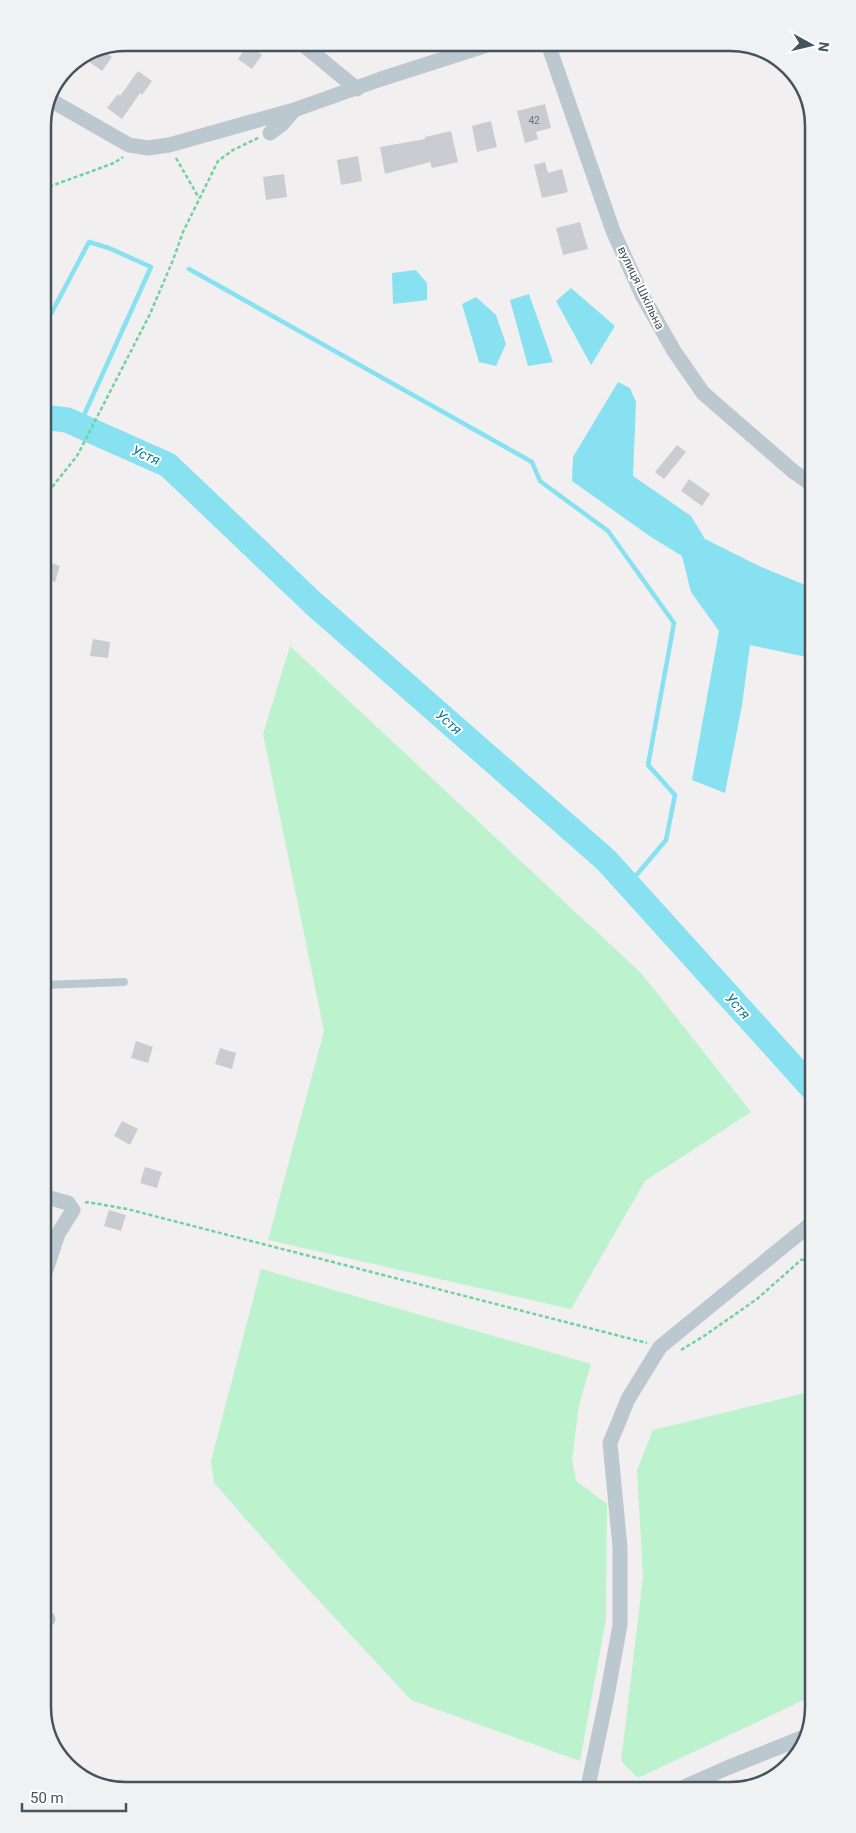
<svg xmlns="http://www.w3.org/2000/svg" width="856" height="1833" font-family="Roboto,sans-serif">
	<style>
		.green { fill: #bcf2cd }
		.water { fill: #87e1f1 }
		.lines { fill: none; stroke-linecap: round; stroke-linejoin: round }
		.stream { stroke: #87e1f1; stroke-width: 4.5 }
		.river { stroke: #87e1f1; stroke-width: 25 }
		.building { fill: #c9cdd2 }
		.path { stroke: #72d29d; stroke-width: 2.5; stroke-dasharray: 4 2.5; stroke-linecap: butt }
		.service { stroke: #bcc8cf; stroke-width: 8 }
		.minor { stroke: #bcc8cf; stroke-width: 15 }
		.labels { text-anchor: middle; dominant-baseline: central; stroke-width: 4; stroke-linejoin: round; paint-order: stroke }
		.number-label { font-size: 10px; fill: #67727b }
		.street-label { font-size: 12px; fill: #46545e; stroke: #fff }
		.water-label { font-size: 14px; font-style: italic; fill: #077e93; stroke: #fff }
		.rim { fill: none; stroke: #46545e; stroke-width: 2.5 }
	</style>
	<rect width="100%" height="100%" fill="#f2eff0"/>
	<path class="green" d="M290 646 642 974 751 1112 645 1181 571 1309 268 1240 324 1031 263 734Z
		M261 1269 591 1364 579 1405 572 1459 576 1481 607 1504 606 1619 580 1761 411 1700 297 1577 214 1483 211 1461Z
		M813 1391V1691L806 1699 638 1778 621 1761 643 1577 637 1470 653 1430Z"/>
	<path class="water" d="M416 270 427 283V300L393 304 392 273Z
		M571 288 615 326 591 365 556 301Z
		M529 294 553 362 528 366 510 300Z
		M476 297 496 315 506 344 496 366 479 362 462 304Z
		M618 382 630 388 636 402 633 476 691 516 705 539 759 566 810 587 811 658 750 645 742 705 725 793 692 780 719 631 691 592 682 556 651 537 572 481 573 457Z"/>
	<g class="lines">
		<path class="stream" d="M189 269 532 462 540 481 608 531 674 623 648 765 675 795 666 840 628 885
			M43 320 52 312 89 242 109 248 151 267 79 426"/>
		<path class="river" d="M43 417 67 420 168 465 314 604 606 860 812 1088"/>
	</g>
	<path class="building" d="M246 47H252L262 55 252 69 238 59Z
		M96 49H101L112 57 102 71 88 61Z
		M138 71 152 81 142 95 140 93 122 119 107 108 118 94 120 96Z
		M545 104 551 128 536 132 538 139 525 143 517 111Z
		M491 121 497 147 477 152 472 126Z
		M451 131 458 162 432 168 430 162 385 174 380 147 425 139V137Z
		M358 156 362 181 341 185 337 160Z
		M545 162 548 173 562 169 568 192 542 198 534 165Z
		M284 174 287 197 266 200 263 177Z
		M580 222 588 249 563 255 556 228Z
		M677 445 686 452 664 479 655 472Z
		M689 479 710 494 702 506 681 491Z
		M44 561 60 566 55 582 44 579Z
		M93 639 110 642 108 658 90 656Z
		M136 1041 153 1047 148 1063 131 1058Z
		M220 1048 236 1053 232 1069 215 1064Z
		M122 1121 138 1129 130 1145 114 1136Z
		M145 1167 162 1172 157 1188 140 1183Z
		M109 1210 126 1215 121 1231 104 1226Z"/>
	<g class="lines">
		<path class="path" d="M176 158 199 198
			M43 189 114 163 123 157
			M44 497 77 456 150 314 173 260 183 232 218 161 233 150 258 138
			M85 1203 87 1202 127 1209 647 1343
			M681 1350 704 1336 757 1299 801 1260 812 1258"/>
		<path class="service" d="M45 985 124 982"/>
		<path class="minor" d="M548 44 613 231 642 295 674 351 703 393 794 472 810 483
			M306 47 357 89
			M52 101 129 145 148 148 169 145 294 110 381 79 487 45
			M270 133 282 124 294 110
			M46 1197 68 1203 73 1210 58 1234 46 1270
			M47 1619H48
			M686 1786 727 1768 804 1737
			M588 1787 607 1696 620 1625V1547L610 1443 628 1399 660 1347 812 1223"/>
	</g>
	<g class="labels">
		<g class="number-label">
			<text x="534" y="120">42</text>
		</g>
		<g class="street-label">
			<text transform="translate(641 288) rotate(64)">вулиця Шкільна</text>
		</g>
		<g class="water-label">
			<text transform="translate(146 455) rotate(24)">Устя</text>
			<text transform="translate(449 722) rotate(41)">Устя</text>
			<text transform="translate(738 1006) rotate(48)">Устя</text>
		</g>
	</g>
	<path d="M0 0H856V1833H0ZM126 51H730A75 75 0 0 1 805 126V1707A75 75 0 0 1 730 1782H126A75 75 0 0 1 51 1707V126A75 75 0 0 1 126 51Z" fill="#f0f1f2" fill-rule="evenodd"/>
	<path class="rim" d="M126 51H730A75 75 0 0 1 805 126V1707A75 75 0 0 1 730 1782H126A75 75 0 0 1 51 1707V126A75 75 0 0 1 126 51Z"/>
	<g transform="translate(811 45) rotate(98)" stroke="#ffffff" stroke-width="4" paint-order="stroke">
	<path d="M0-4L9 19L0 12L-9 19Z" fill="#46545e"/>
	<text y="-8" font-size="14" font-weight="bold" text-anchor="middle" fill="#46545e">N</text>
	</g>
	<path d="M22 1803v8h104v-8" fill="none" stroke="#46545e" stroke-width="2.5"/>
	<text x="30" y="1803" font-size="15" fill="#46545e" stroke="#ffffff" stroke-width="4" paint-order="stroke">50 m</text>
</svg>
